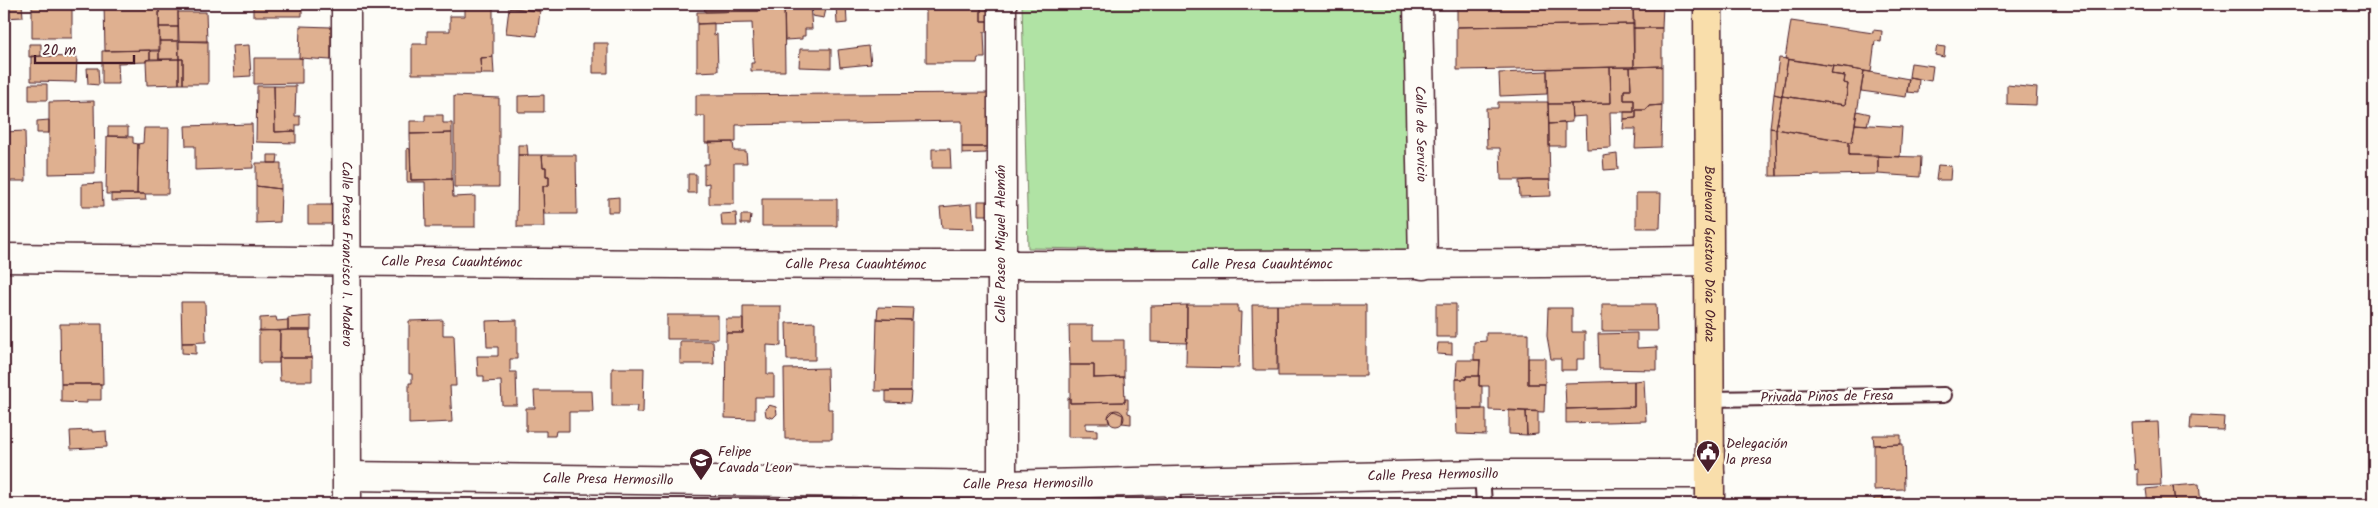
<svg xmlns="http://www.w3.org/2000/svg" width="2378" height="508" font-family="Kalam,sans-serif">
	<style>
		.green { fill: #b0e3a4; stroke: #7d8168 }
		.building { fill: #dfb090; stroke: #4a1f2b }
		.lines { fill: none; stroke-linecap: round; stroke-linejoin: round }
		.lane-casing { stroke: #4a1f2b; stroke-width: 18 }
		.street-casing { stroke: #4a1f2b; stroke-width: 31 }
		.secondary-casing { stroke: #4a1f2b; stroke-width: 31 }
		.primary-casing { stroke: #4a1f2b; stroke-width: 31 }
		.lane { stroke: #fdfcf7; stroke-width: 14 }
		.street { stroke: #fdfcf7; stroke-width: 28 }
		.secondary { stroke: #fdfcf7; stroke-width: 28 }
		.primary { stroke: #f9deab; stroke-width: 28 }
		.labels { text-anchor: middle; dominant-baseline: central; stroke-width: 5; stroke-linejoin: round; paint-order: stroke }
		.street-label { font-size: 14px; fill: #4a1f2b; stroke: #fdfcf7 }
		.poi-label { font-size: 14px; fill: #4a1f2b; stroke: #fdfcf7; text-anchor: start }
	</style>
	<rect width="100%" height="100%" fill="#fdfcf7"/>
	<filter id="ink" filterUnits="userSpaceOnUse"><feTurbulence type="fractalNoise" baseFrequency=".02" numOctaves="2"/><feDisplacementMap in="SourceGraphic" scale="10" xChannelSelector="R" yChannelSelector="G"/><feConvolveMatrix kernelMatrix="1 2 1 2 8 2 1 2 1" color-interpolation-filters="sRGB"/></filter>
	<g filter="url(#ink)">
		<path class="green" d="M1022 4H1406L1411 254 1028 248Z"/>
		<path class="building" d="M4 4H22L23 17 4 18Z
			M32 4H72V38H32Z
			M104 4H159L160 50 105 51Z
			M159 4H178V27H159Z
			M253 4H302V16H253Z
			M510 4H539V11L509 8Z
			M704 4H760V11L705 12Z
			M760 4H784L785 71H751V63H754L752 23 697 24V12L760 11Z
			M784 4 810 5 812 29H805V36H802V39L785 40Z
			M836 4H846L847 23 837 24Z
			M926 4H981V21H988V32H984L985 58H978L977 63H926Z
			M981 4H988V21H981Z
			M1457 4H1633L1634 24 1457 27Z
			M1633 4H1663L1662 28H1633Z
			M493 6V57L480 58 481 74H412V44H427V31H450V16H465V7Z
			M813 7 826 9 824 18 812 16Z
			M509 8 540 11 537 36 506 33Z
			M178 12H206L207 42 179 41Z
			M1791 21 1873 33V30L1882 31 1881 42 1875 41 1871 72 1785 59Z
			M714 23V35L717 34 718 71 697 72V24Z
			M1634 24V67L1457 70V27Z
			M300 26 331 27V60L299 58Z
			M159 27H178V41H159Z
			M1633 28H1662V66L1634 67Z
			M159 41H178L179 59H159Z
			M179 41H208V84H183V59H179Z
			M593 43H608V73H593Z
			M29 44H41V56L29 57Z
			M249 45 251 76 234 77 232 46Z
			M869 46 871 64 840 67 838 50Z
			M1937 46 1945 47 1944 57 1935 55Z
			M800 49H831V68L799 67Z
			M150 50V59L146 60V62L118 63 119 84H102V51Z
			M150 51H159V59H150Z
			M31 56 77 57 76 82 31 81Z
			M493 57 494 74H481L480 58Z
			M254 58H302V83L254 84Z
			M1779 58 1788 59 1782 96 1774 94Z
			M179 59H183V84H179Z
			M179 59V84L147 85 146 60Z
			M1788 59 1833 66 1831 74 1845 76 1844 83 1848 84 1845 105 1782 96Z
			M1911 63 1933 66 1931 81 1909 77Z
			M1662 66V105L1649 106 1646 110H1636V118L1624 119V112H1634V100H1624V90H1631L1630 67Z
			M1833 66 1864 71 1852 142 1776 129 1782 96 1845 105 1848 84 1844 83 1845 76 1831 74Z
			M1610 67H1630L1631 90H1624V100H1634V112H1610L1611 148 1587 149 1586 116 1572 117 1571 104 1611 103Z
			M1610 67 1611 103 1548 104 1547 69Z
			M87 68H98L99 85 88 84Z
			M1547 71V94L1500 96 1499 73Z
			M1864 71 1909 79 1906 97 1861 91Z
			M1909 77 1919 79 1918 93 1907 92Z
			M29 84H47V100H29Z
			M2007 85 2037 88 2036 105 2007 104Z
			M257 86H274L275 132 296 131V143L256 142Z
			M274 86H296L295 116H300V125H296V131L275 132Z
			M989 93 990 146 986 147H962V121L736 125V142L705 143V116H696V95Z
			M1774 94 1782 96 1776 129 1770 128Z
			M544 95V112H518V96Z
			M454 96 499 98V187H454Z
			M94 101 95 173 49 174V102Z
			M1498 102H1548L1550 180H1501L1500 148H1487L1486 108H1498Z
			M1548 104H1571L1572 122 1549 124Z
			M1662 105 1661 147 1635 148 1636 129H1623L1624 119 1636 118V110H1646L1649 106Z
			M1857 111 1870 114 1867 125 1855 124Z
			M425 115H443V123H452V133L410 134V121H425Z
			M49 120V133H37V121Z
			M1565 123V146H1549V124Z
			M252 124 253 168 195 170V146H186L185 126Z
			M1855 124 1902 127 1900 157 1849 155V142H1852Z
			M108 127H128V136H108Z
			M144 128H169L168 194H137L138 144 143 143Z
			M1770 128 1776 129 1777 176H1770Z
			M1776 129 1849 142V155H1878V174L1777 176Z
			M25 131 26 181H4V132Z
			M452 133V179L411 180 410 134Z
			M107 136 133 137V143L138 144 137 194H106Z
			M709 142H733L734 151H746L747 163H734V204H709V183L704 184V164H709Z
			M518 145H527L528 155H518Z
			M962 147H986V153L962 154Z
			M407 148 410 149 411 180 452 179 453 197 475 196V227H426L425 182H407Z
			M932 149H950L951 168H932Z
			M1617 154 1618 169 1604 170 1603 156Z
			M268 155H278L277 163H268Z
			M518 155H542L543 167H546V176H549V186H543L544 227H517Z
			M542 155H576L577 214H544L543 186H549V176H546V167H543Z
			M1878 156 1921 157 1920 177 1878 174Z
			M256 163H281V189L256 186Z
			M1938 165 1951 166 1950 180H1936Z
			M688 174H696V193H688Z
			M1528 180H1550L1551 196 1520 197 1519 181Z
			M102 183 103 207H82V184Z
			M256 186 281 189 280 222 256 223Z
			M1636 193H1661L1660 228H1636Z
			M111 194H145L146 200 111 201Z
			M619 197V212H608V198Z
			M762 199H837V226H762Z
			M978 201H990V215H978Z
			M972 204 974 229 942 228 940 207Z
			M308 205H333L332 224H308Z
			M736 213 737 226H722L721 214Z
			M741 215H751L750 224H741Z
			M181 302H205L206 342 182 343Z
			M1436 304H1456V337H1436Z
			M1602 304H1656L1657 331H1602Z
			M1187 305V343L1151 342V306Z
			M1187 305H1238V312H1241L1239 368 1186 367Z
			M1252 305H1277V370H1253Z
			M1277 305H1366V376H1278Z
			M743 306H781V346L767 345V374H774V397H755V419L725 418 726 333H743Z
			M878 307 913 308 912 320 877 319Z
			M1548 308H1572V332H1585V359H1577V370H1561V359H1551L1547 336Z
			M667 315H718V339H667Z
			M311 316V330H288V318Z
			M276 317 277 321 288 320V330L260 331V318Z
			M726 319H743V333H726Z
			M877 319 912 320 911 391H875Z
			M443 320V335H454L456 386H450L452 422 409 424V383H412V374H409V321Z
			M517 320V359H510V372H516L517 405H502L501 381 484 382V376H478L477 356H498V347H487L486 321Z
			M815 322V360H787L786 323Z
			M60 324H102L103 384H61Z
			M1069 325H1093V340H1124V377L1094 378V365H1070Z
			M259 330 280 331 279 363H259Z
			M288 330H310L311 358H280V331Z
			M1486 333H1528V384H1545L1544 412 1489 410V386H1479L1480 360H1474V342L1486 341Z
			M1637 333V348L1657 347V370L1599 369 1598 334Z
			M680 341H713L714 364H680Z
			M182 343H196V354L182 353Z
			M1438 343H1452V355L1437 354Z
			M279 358H312V381H280Z
			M1528 358H1545V384H1528Z
			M1457 360H1480L1479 376H1466V379H1456Z
			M1070 365H1094V378L1124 377 1125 402 1070 403Z
			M612 368H644L643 413H636L637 406H612Z
			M827 368 828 409H832V439H785L784 369Z
			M1466 376H1479V386H1482V409H1456V379H1466Z
			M1644 380 1646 421 1566 423V409L1634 407V381Z
			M1634 381V407L1566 409 1565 383Z
			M61 384H101V400H87V403L61 402Z
			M534 391H592L593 412H569V431H556L555 436H546V431H526V408H535Z
			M886 391H911L910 403 886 402Z
			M1068 398H1070V403L1125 402V399H1128V413L1131 414V424L1122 423 1123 415 1114 411 1108 417 1110 423H1086V429L1097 430V437H1068Z
			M769 405 776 407 777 414 773 418 766 416 765 409Z
			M1456 409H1486V435L1457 434Z
			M1509 410 1526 411 1527 435 1509 434Z
			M1108 418a8 8 0 1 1 16 0a8 8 0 1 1-16 0Z
			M1526 411H1538V434L1527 435Z
			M2191 415 2224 417 2223 430 2190 429Z
			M2158 422 2161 485 2138 486V469L2135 470 2132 423Z
			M92 430V432L106 431 107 447 71 449 70 431Z
			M1873 435H1901V444L1874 445Z
			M1901 444H1903L1904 489 1874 490V445Z
			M2199 484 2201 504H2175L2173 486Z
			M2173 486 2175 504H2148L2146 489Z
			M1903 497 1902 504H1874V498Z"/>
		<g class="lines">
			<g class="lane-casing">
				<path id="lane" d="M1710 399 1944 395
					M1482 474 1484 504
					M1172 481 1173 504"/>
			</g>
			<g class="street-casing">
				<g id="street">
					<path id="s1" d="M346 4 347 504"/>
					<path id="s2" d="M1418 4 1423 265"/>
					<path id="s3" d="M347 476 1002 485 1482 474H1710"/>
					<path d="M1002 485V4"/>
				</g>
			</g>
			<g class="secondary-casing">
				<g id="secondary">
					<path id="s4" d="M4 258C572 264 1140 269 1708 261"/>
				</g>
			</g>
			<g class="primary-casing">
				<g id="primary">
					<path id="s5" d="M1708 4 1710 504"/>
				</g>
			</g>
			<use href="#lane" class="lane"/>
			<use href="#street" class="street"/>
			<use href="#secondary" class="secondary"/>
			<use href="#primary" class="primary"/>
		</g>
	</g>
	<defs>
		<g id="civic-pin" transform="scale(1.25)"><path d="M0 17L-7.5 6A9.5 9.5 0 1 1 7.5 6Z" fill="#4a1f2b" stroke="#fdfcf7"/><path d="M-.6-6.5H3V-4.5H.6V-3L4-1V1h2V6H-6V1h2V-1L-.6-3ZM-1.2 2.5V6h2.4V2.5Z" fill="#fff"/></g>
		<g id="school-pin" transform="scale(1.25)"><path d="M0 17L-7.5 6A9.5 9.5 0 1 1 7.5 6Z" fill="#4a1f2b" stroke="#fdfcf7"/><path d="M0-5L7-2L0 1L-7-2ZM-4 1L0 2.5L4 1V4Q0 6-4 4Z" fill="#fff"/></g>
	</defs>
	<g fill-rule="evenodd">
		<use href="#civic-pin" x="1708" y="452"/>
		<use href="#school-pin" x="701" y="460"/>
	</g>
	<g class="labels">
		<g class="street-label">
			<text stroke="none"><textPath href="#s2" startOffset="130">Calle de Servicio</textPath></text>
			<text transform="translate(1001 244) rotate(-90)">Calle Paseo Miguel Alemán</text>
			<text stroke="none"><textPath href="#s1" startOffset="250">Calle Presa Francisco I. Madero</textPath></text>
			<text stroke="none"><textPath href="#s5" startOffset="250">Boulevard Gustavo Díaz Ordaz</textPath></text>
			<text stroke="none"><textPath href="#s4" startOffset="448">Calle Presa Cuauhtémoc</textPath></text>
			<text stroke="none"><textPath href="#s4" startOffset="852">Calle Presa Cuauhtémoc</textPath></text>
			<text stroke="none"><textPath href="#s4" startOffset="1258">Calle Presa Cuauhtémoc</textPath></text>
			<text transform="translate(1827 397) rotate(-1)">Privada Pinos de Fresa</text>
			<text stroke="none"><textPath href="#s3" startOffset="1086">Calle Presa Hermosillo</textPath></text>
			<text stroke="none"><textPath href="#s3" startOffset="261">Calle Presa Hermosillo</textPath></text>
			<text stroke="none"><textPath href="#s3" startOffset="681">Calle Presa Hermosillo</textPath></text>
		</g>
		<g class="poi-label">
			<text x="1726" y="444">Delegación<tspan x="1726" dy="16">la presa</tspan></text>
			<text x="718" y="452">Felipe<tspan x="718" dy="16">Cavada Leon</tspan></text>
		</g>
	</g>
	<rect width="2378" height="508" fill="none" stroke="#fdfcf7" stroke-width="20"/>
	<rect x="10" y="10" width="2358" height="488" fill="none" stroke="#4a1f2b" stroke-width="2" filter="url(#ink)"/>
	<path d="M35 55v8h99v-8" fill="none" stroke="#4a1f2b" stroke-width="2.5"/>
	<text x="42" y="55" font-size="15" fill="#4a1f2b" stroke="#fdfcf7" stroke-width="4" paint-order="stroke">20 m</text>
</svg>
